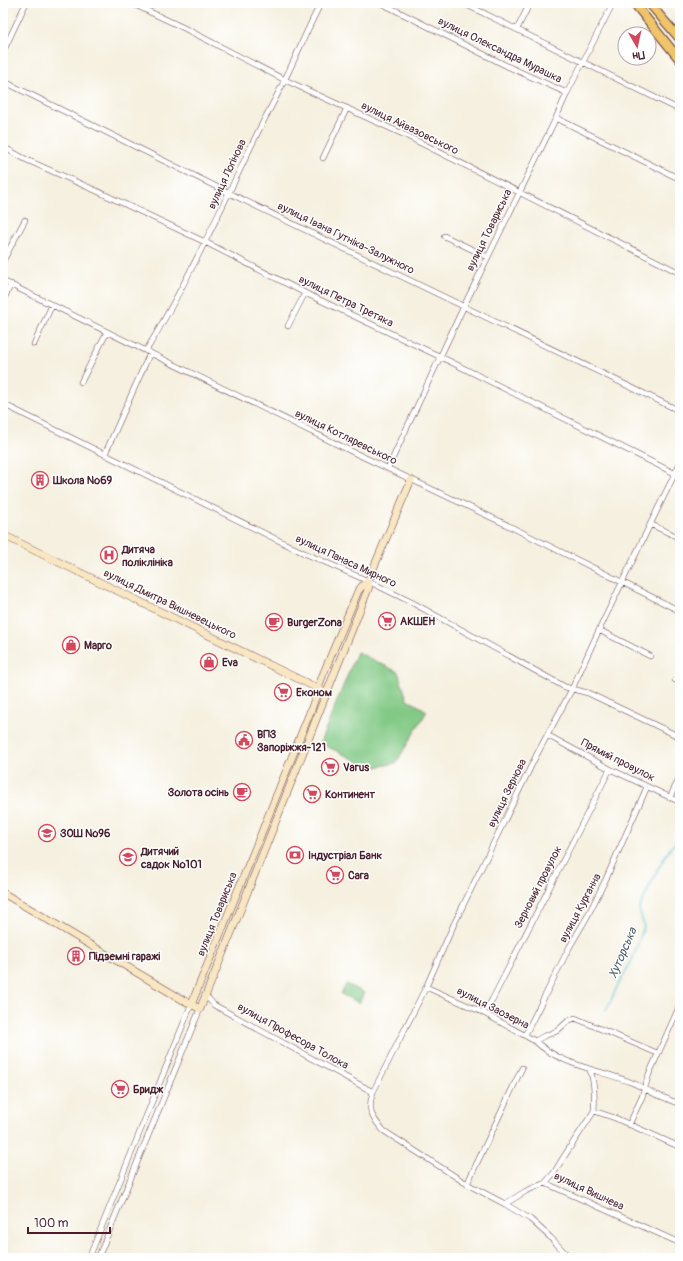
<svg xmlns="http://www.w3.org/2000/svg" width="683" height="1261" font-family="Pangolin,sans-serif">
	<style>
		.green { fill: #82c985; stroke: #667458 }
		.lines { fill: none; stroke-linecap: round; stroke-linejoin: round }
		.stream { stroke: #56c1d0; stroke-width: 1.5 }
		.street-casing { stroke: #643e46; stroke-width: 6 }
		.secondary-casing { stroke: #643e46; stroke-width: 8 }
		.primary-casing { stroke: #643e46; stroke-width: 10 }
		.street { stroke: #fff; stroke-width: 5 }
		.secondary { stroke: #f9e7c3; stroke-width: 7 }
		.primary { stroke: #f0c469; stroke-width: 8 }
		.rail { stroke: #4a1f2b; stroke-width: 1.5 }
		.labels { text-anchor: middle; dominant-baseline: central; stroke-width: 3; stroke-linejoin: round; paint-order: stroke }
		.street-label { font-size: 11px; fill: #4a1f2b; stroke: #fff }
		.poi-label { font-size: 11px; font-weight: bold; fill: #4a1f2b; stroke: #fff; text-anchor: start }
		.water-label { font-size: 12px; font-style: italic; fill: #4f606d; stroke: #fff }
	</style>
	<rect width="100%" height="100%" fill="#fff"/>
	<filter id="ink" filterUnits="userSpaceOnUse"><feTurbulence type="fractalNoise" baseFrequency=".025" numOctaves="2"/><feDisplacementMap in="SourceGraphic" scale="8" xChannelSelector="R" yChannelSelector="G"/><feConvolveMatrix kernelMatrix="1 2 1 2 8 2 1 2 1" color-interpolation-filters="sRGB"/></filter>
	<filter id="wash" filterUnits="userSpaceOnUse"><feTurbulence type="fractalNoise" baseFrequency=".012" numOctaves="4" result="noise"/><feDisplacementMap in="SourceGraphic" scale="16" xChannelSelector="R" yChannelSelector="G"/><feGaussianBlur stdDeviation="0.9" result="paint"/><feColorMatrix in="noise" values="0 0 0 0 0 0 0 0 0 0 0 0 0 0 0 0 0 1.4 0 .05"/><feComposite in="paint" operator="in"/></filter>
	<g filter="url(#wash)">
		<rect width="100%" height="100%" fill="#f5f0df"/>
		<path class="green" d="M357 652 398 672 407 699 427 711 396 763 372 768 320 743Z
			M346 984 364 993 359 1003 341 994Z"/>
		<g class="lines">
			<path class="stream" d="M606 1011 617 987 632 960 644 926 639 909 646 894 659 867 671 847 680 839"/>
		</g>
	</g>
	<g filter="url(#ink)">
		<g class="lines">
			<g class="street-casing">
				<path id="street" d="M131 3 184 28 285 80 405 135 680 273
					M381 3 509 67 567 93
					M463 3 680 110
					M517 29 530 3
					M3 52 26 3
					M3 81 229 193 680 411
					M556 118 680 179
					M3 147 27 160 99 192 205 242 305 293 441 357 680 476
					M323 158 347 108
					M444 236 488 257
					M3 261 25 220
					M3 281 355 453 499 521 680 611
					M3 301 11 284
					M288 326 305 293
					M34 344 52 305
					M146 351C188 281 222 207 257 134 266 115 277 97 286 77 298 53 308 27 321 3
					M81 382 107 332
					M3 404 302 552 368 581 413 603 565 687 588 693 680 737
					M105 454 150 353
					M388 468 464 306 556 118 567 93 613 3
					M650 524 680 538
					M599 630 650 656
					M675 680 680 682
					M547 735 610 769 680 802
					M670 797 680 777
					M426 987 482 1012 535 1041 544 1036 557 1031 568 1021 575 1018 657 1053
					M206 996 214 1005 373 1092
					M482 1012 488 1007 492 1000 610 769
					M525 1035 569 948 587 917 606 879 647 787
					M535 1041C560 1065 599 1070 630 1082 639 1085 648 1091 657 1095 665 1098 672 1101 680 1104
					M590 1070C595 1084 595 1097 594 1111
					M594 1111 563 1158 554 1173 545 1183 680 1243
					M594 1111 615 1118 680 1147
					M629 1125 642 1097 649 1074 680 1005
					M545 1183 526 1191 505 1204 467 1184 384 1131C371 1117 367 1110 373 1092L426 987 454 924 536 756 572 689 599 630 680 463
					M467 1184 522 1068
					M505 1204 530 1219 550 1237 570 1258
					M89 1258 191 1005
					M98 1258 200 1009"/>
			</g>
			<g class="secondary-casing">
				<path id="secondary" d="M3 535 321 690
					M3 893 183 1000 200 1009C258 869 312 728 369 587L368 581 411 480
					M191 1005 259 839 312 707 322 677 358 591 363 585 368 581"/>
			</g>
			<g class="primary-casing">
				<path id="primary" d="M634 3 680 60
					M649 3 680 39"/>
			</g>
			<use href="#street" class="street"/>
			<use href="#secondary" class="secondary"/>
			<use href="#primary" class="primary"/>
			<path class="rail" d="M675 3 680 9"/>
		</g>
	</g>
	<defs>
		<g id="building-ring" transform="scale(0.9)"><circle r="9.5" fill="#fff" stroke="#d1495b" stroke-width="1.5"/><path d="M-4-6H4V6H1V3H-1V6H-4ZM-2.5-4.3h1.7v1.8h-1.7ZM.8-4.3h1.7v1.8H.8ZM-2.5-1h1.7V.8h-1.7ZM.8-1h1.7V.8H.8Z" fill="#d1495b"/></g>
		<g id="hospital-ring" transform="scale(0.9)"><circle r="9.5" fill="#fff" stroke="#d1495b" stroke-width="1.5"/><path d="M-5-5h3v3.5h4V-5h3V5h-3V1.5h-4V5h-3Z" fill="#d1495b"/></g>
		<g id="supermarket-ring" transform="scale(0.9)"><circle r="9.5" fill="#fff" stroke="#d1495b" stroke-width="1.5"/><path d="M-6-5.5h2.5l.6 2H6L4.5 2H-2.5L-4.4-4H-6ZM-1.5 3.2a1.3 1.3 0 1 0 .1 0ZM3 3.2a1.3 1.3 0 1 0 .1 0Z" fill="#d1495b"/></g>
		<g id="cafe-ring" transform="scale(0.9)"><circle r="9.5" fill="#fff" stroke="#d1495b" stroke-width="1.5"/><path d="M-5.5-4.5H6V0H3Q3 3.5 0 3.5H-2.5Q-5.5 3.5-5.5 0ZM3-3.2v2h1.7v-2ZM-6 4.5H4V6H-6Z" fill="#d1495b"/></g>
		<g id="shop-ring" transform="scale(0.9)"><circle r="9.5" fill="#fff" stroke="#d1495b" stroke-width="1.5"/><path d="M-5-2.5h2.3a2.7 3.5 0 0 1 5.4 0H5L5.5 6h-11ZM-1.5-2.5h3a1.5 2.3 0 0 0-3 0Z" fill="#d1495b"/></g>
		<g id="civic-ring" transform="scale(0.9)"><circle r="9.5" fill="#fff" stroke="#d1495b" stroke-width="1.5"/><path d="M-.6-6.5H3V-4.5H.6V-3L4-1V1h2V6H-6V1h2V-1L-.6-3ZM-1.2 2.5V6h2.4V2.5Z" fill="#d1495b"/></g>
		<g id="school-ring" transform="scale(0.9)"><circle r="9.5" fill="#fff" stroke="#d1495b" stroke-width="1.5"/><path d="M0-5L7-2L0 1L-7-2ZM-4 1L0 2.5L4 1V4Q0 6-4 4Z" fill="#d1495b"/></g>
		<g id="bank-ring" transform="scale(0.9)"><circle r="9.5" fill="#fff" stroke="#d1495b" stroke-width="1.5"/><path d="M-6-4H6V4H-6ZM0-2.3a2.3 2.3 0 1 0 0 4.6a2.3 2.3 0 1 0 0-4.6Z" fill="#d1495b"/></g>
	</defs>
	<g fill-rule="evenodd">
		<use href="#building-ring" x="40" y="480"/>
		<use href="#hospital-ring" x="109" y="555"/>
		<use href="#supermarket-ring" x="387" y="621"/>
		<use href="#cafe-ring" x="274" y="622"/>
		<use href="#shop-ring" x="71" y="645"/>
		<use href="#shop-ring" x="209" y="662"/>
		<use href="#supermarket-ring" x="283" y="692"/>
		<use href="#civic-ring" x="244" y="740"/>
		<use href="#supermarket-ring" x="330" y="767"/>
		<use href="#cafe-ring" x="242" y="792"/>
		<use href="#supermarket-ring" x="312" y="794"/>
		<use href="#school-ring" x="47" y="833"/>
		<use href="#bank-ring" x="295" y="855"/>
		<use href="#school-ring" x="128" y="857"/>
		<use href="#supermarket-ring" x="335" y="875"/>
		<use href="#building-ring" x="76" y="956"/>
		<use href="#supermarket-ring" x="120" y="1089"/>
	</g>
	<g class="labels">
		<g class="street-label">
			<text transform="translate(500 50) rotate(26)">вулиця Олександра Мурашка</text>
			<text transform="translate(410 128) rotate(26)">вулиця Айвазовського</text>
			<text transform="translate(227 174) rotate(-65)">вулиця Логінова</text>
			<text transform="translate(489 230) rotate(-64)">вулиця Товариська</text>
			<text transform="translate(346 238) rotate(26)">вулиця Івана Гутніка-Залужного</text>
			<text transform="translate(346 301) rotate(26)">вулиця Петра Третяка</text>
			<text transform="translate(346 437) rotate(26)">вулиця Котляревського</text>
			<text transform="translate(346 561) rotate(25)">вулиця Панаса Мирного</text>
			<text transform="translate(170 604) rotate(26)">вулиця Дмитра Вишневецького</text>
			<text transform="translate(618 760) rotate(27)">Прямий провулок</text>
			<text transform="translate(507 793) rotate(-64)">вулиця Зернова</text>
			<text transform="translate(538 887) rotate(-63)">Зерновий провулок</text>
			<text transform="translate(580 908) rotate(-62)">вулиця Курганна</text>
			<text transform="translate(217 914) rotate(-68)">вулиця Товариська</text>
			<text transform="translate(493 1008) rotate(27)">вулиця Заозерна</text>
			<text transform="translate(293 1036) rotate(29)">вулиця Професора Толока</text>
			<text transform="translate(589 1191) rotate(25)">вулиця Вишнева</text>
		</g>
		<g class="poi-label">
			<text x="53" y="480">Школа №69</text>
			<text x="122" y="549">Дитяча<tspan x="122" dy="13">поліклініка</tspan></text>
			<text x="400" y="621">АКШЕН</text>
			<text x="287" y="622">BurgerZona</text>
			<text x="84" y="645">Марго</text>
			<text x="222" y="662">Eva</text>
			<text x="296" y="692">Економ</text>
			<text x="257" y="734">ВПЗ<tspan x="257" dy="13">Запоріжжя-121</tspan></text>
			<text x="343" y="767">Varus</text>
			<text x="229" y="792" text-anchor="end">Золота осінь</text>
			<text x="325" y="794">Континент</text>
			<text x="60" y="833">ЗОШ №96</text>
			<text x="141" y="851">Дитячий<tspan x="141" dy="13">садок №101</tspan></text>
			<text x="308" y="855">Індустріал Банк</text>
			<text x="348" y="875">Сага</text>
			<text x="89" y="956">Підземні гаражі</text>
			<text x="133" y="1089">Бридж</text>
		</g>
		<g class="water-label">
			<text transform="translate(623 953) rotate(-67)">Хуторська</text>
		</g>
	</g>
	<rect width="683" height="1261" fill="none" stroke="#fff" stroke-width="16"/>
	<g transform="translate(637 46) rotate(171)"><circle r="19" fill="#ffffff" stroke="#b7a5aa"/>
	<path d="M0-3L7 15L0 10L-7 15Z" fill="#d1495b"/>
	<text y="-6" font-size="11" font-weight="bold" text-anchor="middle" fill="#4a1f2b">Пн</text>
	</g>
	<path d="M28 1227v6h82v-6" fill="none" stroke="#4a1f2b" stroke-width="2"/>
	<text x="34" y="1227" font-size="12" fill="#4a1f2b" stroke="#ffffff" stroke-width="3" paint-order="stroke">100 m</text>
</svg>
